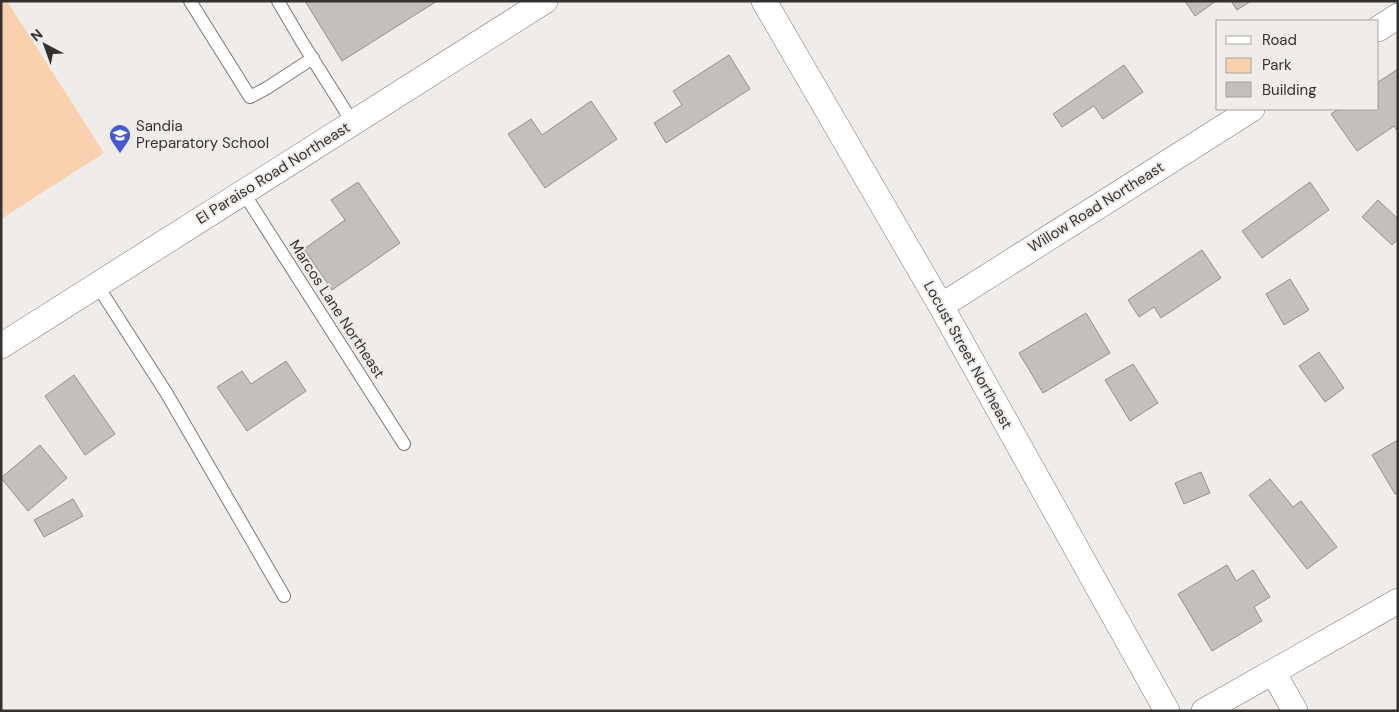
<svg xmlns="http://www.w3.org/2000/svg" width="1399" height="712" font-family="'DM Sans',sans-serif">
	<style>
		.green { fill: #f9d1af }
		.building { fill: #c2bfbd; stroke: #92908d }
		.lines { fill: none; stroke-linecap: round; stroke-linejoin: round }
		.service-casing { stroke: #7b7976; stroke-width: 14 }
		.minor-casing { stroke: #7b7976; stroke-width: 26 }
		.service { stroke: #fff; stroke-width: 12 }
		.minor { stroke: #fff; stroke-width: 25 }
		.labels { text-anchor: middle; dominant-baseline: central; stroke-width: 4; stroke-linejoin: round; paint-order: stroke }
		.poi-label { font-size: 15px; fill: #343231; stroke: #efece9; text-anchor: start }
		.street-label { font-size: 15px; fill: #343231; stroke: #efece9 }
	</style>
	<rect width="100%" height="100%" fill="#efece9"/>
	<path class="green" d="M1 1H7L104 153 1 219Z"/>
	<path class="building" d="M305 1H437L342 61Z
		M1185 1H1216L1195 16Z
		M1231 1H1251L1237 10Z
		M729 55 750 89 666 143 654 123 682 105 673 91Z
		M1124 65 1143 92 1103 119 1094 106 1062 127 1053 114Z
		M1398 69V132L1394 126 1357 151 1331 114 1339 109H1378V82Z
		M591 101 617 139 545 188 508 134 531 119 542 135Z
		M358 182 400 243 332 290 304 249 345 220 331 200Z
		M1310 182 1329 210 1262 258 1242 231Z
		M1378 200 1398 219V239L1392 245 1362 217Z
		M1202 250 1221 278 1161 318 1154 307 1139 317 1128 300Z
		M1290 279 1309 310 1284 325 1266 294Z
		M1086 313 1110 353 1043 393 1019 353Z
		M1319 352 1344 388 1325 402 1299 366Z
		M286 361 306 391 247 431 217 387 242 371 251 384Z
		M1133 364 1158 403 1130 421 1105 380Z
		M74 375 115 434 85 455 45 396Z
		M1398 440V493L1395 494 1372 455Z
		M40 445 67 478 28 511 1 478Z
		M1201 472 1210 493 1184 504 1175 483Z
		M1270 479 1293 507 1301 501 1337 547 1307 569 1249 495Z
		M73 499 83 516 44 537 34 520Z
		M1227 565 1236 581 1253 570 1270 597 1254 607 1262 621 1212 651 1178 594Z"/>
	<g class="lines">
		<g class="service-casing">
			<path id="service" d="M190 1 250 97 267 88 313 58
				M278 1 302 42 353 123
				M243 192 404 444
				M97 285 167 394 284 596"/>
		</g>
		<g class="minor-casing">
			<path id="minor" d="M764 1 941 306 1167 711
				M1378 29 1398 16
				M941 306 1252 109
				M1 346 545 1
				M1273 672 1295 711
				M1204 711 1398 601"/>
		</g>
		<use href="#service" class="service"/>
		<use href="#minor" class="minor"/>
	</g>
	<defs>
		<g id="school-pin" transform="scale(1.125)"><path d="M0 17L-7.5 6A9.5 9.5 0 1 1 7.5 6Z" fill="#4759ce" stroke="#efece9"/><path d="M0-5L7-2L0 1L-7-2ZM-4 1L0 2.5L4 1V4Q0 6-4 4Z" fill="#fff"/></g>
	</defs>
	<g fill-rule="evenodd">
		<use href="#school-pin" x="120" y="135"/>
	</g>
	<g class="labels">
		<g class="poi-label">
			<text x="136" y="126">Sandia<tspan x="136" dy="17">Preparatory School</tspan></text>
		</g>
		<g class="street-label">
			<text transform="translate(273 173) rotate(-32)">El Paraiso Road Northeast</text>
			<text transform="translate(1096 207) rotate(-32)">Willow Road Northeast</text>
			<text transform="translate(337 309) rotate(57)">Marcos Lane Northeast</text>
			<text transform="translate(968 355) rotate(61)">Locust Street Northeast</text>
		</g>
	</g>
	<rect width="1399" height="712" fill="none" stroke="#343231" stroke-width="5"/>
	<rect x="1216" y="20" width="162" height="90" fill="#efece9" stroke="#a4a29f"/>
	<rect x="1226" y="36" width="25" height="8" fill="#ffffff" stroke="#a4a29f"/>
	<text x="1262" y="45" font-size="15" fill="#343231">Road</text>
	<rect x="1226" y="58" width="25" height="15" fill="#f9d1af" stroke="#a4a29f"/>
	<text x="1262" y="70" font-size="15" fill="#343231">Park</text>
	<rect x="1226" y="82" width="25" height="15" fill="#c2bfbd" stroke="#a4a29f"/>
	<text x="1262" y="95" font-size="15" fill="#343231">Building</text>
	<g transform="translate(45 45) rotate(319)" stroke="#efece9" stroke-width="4" paint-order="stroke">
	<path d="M0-4L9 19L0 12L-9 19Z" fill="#343231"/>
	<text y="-8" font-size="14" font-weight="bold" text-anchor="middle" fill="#343231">N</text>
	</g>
</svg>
